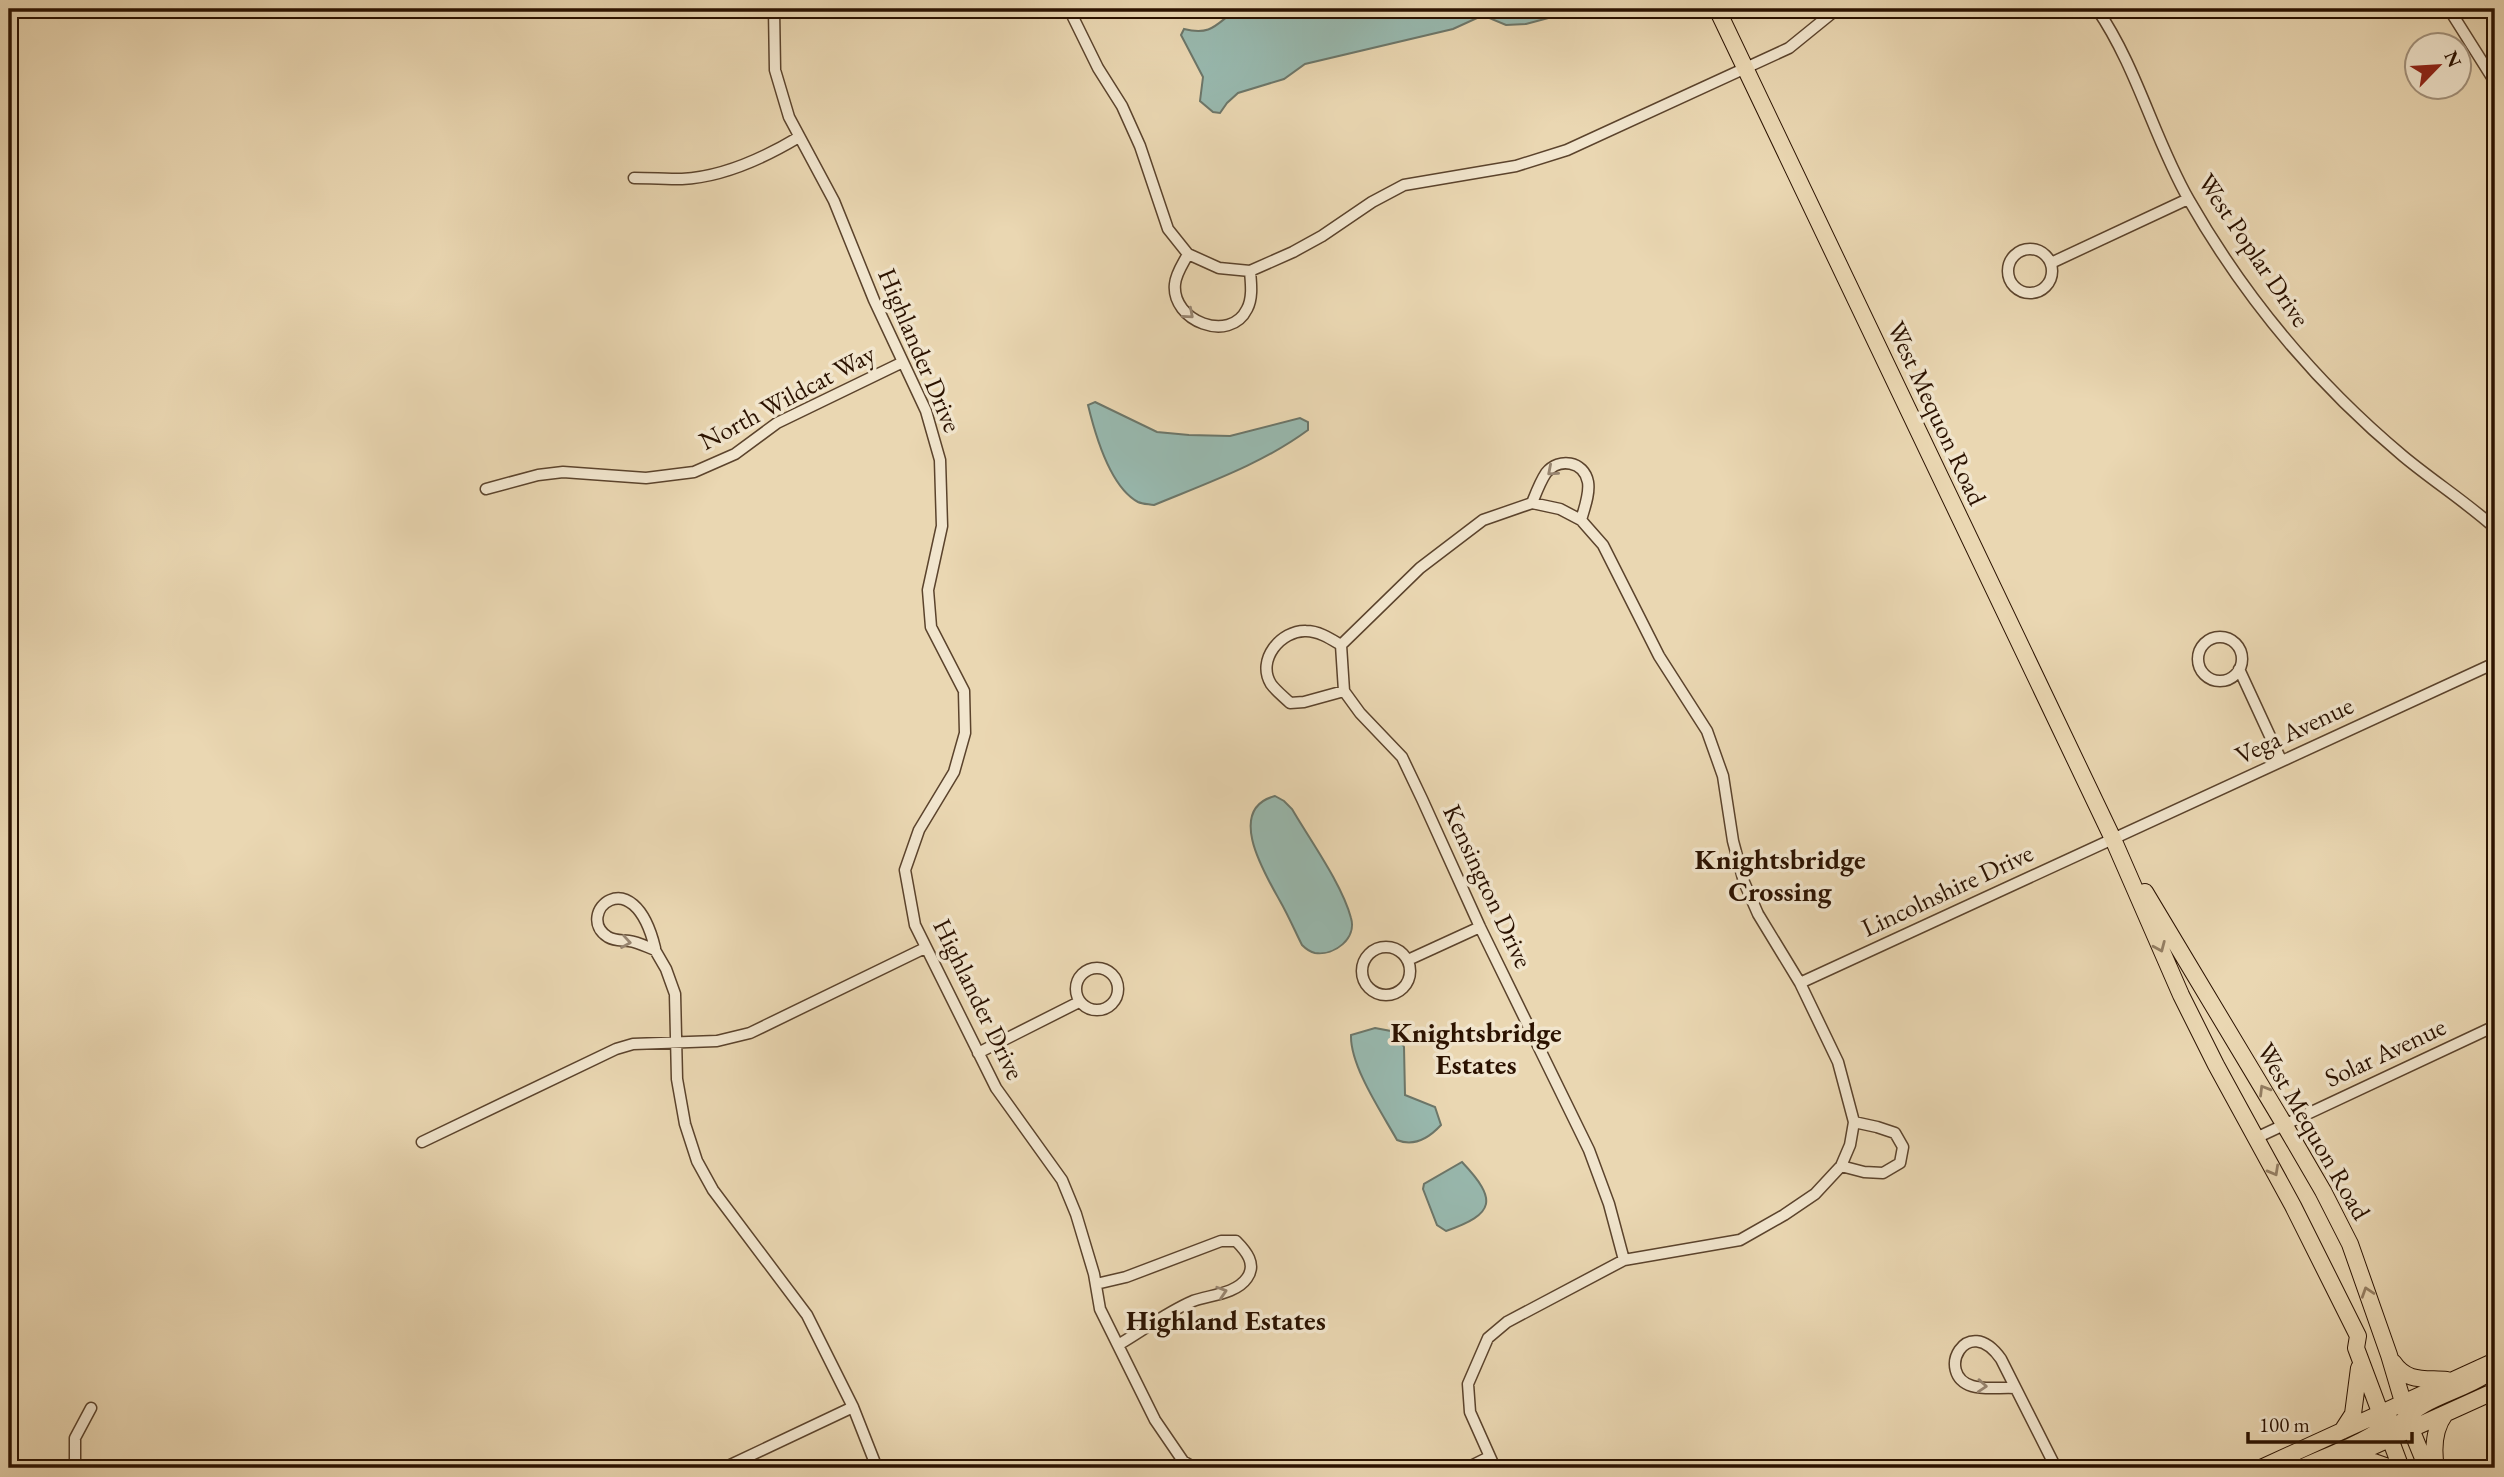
<svg xmlns="http://www.w3.org/2000/svg" width="2504" height="1477" font-family="'EB Garamond',serif">
	<style>
		.water { fill: #98b9af; stroke: #6c7669; stroke-width: 2 }
		.lines { fill: none; stroke-linecap: round; stroke-linejoin: round }
		.minor-casing { stroke: #5b432c; stroke-width: 13 }
		.primary-casing { stroke: #2b1200; stroke-width: 18 }
		.minor { stroke: #f1e5cd; stroke-width: 10 }
		.primary { stroke: #ead7b2; stroke-width: 16 }
		.oneway { stroke: #988671 }
		.oneway2 { stroke: #947e62 }
		.labels { text-anchor: middle; dominant-baseline: central; stroke-width: 7; stroke-linejoin: round; paint-order: stroke }
		.street-label { font-size: 26px; fill: #2b1200; stroke: #f1e5cd }
		.neighbourhood-label { font-size: 28px; font-weight: bold; fill: #2b1200; stroke: #f1e5cd }
	</style>
	<rect width="100%" height="100%" fill="#ead7b2"/>
	<filter id="stains"><feTurbulence type="fractalNoise" baseFrequency=".00286" numOctaves="4"/><feColorMatrix values="0 0 0 0 .2 0 0 0 0 .09 0 0 0 0 .02 0 0 0 .5 -.17"/></filter>
	<radialGradient id="worn" r=".72"><stop offset=".6" stop-color="#630" stop-opacity="0"/><stop offset="1" stop-color="#630" stop-opacity=".3"/></radialGradient>
	<path class="water" d="M1237 9H1582L1526 24 1506 25 1487 17 1477 18 1453 29 1305 64 1284 79 1238 93 1227 103 1220 113 1213 112 1200 101 1203 77 1181 35 1184 29C1212 36 1216 24 1237 9Z
		M1095 402 1157 432 1189 435 1230 436 1300 418 1308 422V430C1262 464 1207 483 1154 505 1148 504 1142 504 1138 502 1110 487 1095 434 1088 405Z
		M1275 796 1284 801 1292 809C1310 840 1342 884 1351 918 1357 938 1335 956 1315 953 1310 952 1306 949 1302 945 1295 931 1288 915 1280 901 1265 874 1225 809 1275 796Z
		M1375 1028 1396 1032 1404 1047 1405 1095 1435 1107 1441 1125C1429 1138 1414 1147 1397 1140 1382 1113 1350 1066 1351 1035Z
		M1462 1162C1498 1200 1495 1214 1446 1231L1437 1225 1423 1189 1424 1184Z"/>
	<g class="lines">
		<g class="minor-casing">
			<path id="minor" d="M774 9 775 70 789 117 834 201 874 300 926 411 940 460 942 526 928 590 931 627 964 691 965 733 954 772 919 830 905 870 915 925 996 1088 1062 1180 1076 1214 1094 1274 1100 1309 1155 1420 1183 1461 1195 1468
				M1069 9 1098 68 1122 106 1140 146 1168 229 1188 254 1219 268 1250 271 1293 252 1322 236 1372 202 1404 185 1516 166 1567 150 1789 48 1837 9
				M2097 9C2137 67 2154 139 2189 200 2245 298 2317 384 2403 456 2433 481 2466 502 2495 528
				M2449 9 2495 82
				M634 178C650 178 666 179 682 179 724 177 764 158 799 137
				M2008 271a22 22 0 1 1 44 0a22 22 0 1 1-44 0Z
				M1188 254C1183 264 1176 273 1175 284 1171 321 1230 344 1247 309 1253 298 1251 283 1250 271
				M2051 263 2188 199
				M486 489 538 475 563 472 646 478 694 472 735 454 777 423 903 362
				M1532 503C1536 493 1540 482 1546 473 1559 457 1584 461 1588 482 1590 494 1584 509 1581 520
				M2198 659a22 22 0 1 1 44 0a22 22 0 1 1-44 0Z
				M1341 645C1331 639 1319 631 1306 631 1281 630 1256 660 1271 684 1276 691 1284 697 1290 703L1304 702 1344 691
				M2239 669 2281 760
				M1362 971a24 24 0 1 1 48 0a24 24 0 1 1-48 0Z
				M655 950C647 947 638 942 629 941 621 940 615 941 608 937 573 915 633 857 655 948V950L666 969 675 994 677 1079 685 1124 697 1161 713 1190 807 1315 853 1407 877 1468
				M1408 960 1480 927
				M1076 989a21 21 0 1 1 42 0a21 21 0 1 1-42 0Z
				M1800 983 2495 663
				M978 1053 1079 1002
				M2256 1138 2495 1026
				M422 1142 616 1049 633 1044 717 1041 750 1033 925 948
				M1841 1166 1864 1172 1883 1173 1900 1163 1903 1147 1895 1133 1877 1127 1854 1122
				M1096 1284 1126 1277 1221 1241H1236C1246 1251 1257 1264 1247 1278 1236 1294 1210 1295 1193 1301 1167 1312 1142 1331 1118 1345
				M2015 1388C2002 1387 1984 1390 1972 1386 1934 1374 1967 1311 2001 1359L2056 1468
				M75 1468V1438L91 1408
				M724 1468 853 1407
				M1467 1468 1489 1457
				M1495 1468 1470 1412 1468 1384 1488 1338 1507 1322 1624 1260 1740 1240 1784 1215 1815 1194 1841 1166 1850 1145 1854 1122 1838 1062 1800 983 1758 914 1744 882 1733 841 1723 776 1707 731 1659 656 1603 545 1581 520 1560 509 1532 503 1483 520 1420 568 1341 645 1344 691 1360 713 1402 757 1422 799 1480 927 1589 1150 1609 1204 1624 1260"/>
		</g>
		<g class="primary-casing">
			<path id="primary" d="M1717 9 2113 839 2181 995 2216 1065 2293 1206 2358 1336 2356 1348 2401 1468
				M2145 892 2284 1124 2323 1191 2350 1244 2389 1355 2411 1429 2427 1468
				M2393 1362C2407 1383 2425 1378 2447 1380
				M2401 1423C2421 1398 2459 1392 2485 1375
				M2342 1431 2353 1414 2359 1368
				M2345 1462H2374L2391 1468
				M2261 1468 2495 1361
				M2301 1468C2326 1456 2373 1440 2391 1421
				M2325 1468 2495 1391
				M2436 1468C2433 1450 2434 1429 2445 1414"/>
		</g>
		<use href="#minor" class="minor"/>
		<use href="#primary" class="primary"/>
	</g>
	<defs><path id="oneway-chevron" d="M-2-3.5L2.5 0L-2 3.5" fill="none" stroke-width="1.6" stroke-linecap="round" stroke-linejoin="round" transform="scale(1.75)"/></defs>
	<g class="oneway">
		<use href="#oneway-chevron" transform="translate(1189 314) rotate(41)"/>
		<use href="#oneway-chevron" transform="translate(1552 471) rotate(139)"/>
		<use href="#oneway-chevron" transform="translate(626 942) rotate(9)"/>
		<use href="#oneway-chevron" transform="translate(1222 1292) rotate(-18)"/>
		<use href="#oneway-chevron" transform="translate(1982 1386) rotate(4)"/>
	</g>
	<g class="oneway2">
		<use href="#oneway-chevron" transform="translate(2160 947) rotate(67)"/>
		<use href="#oneway-chevron" transform="translate(2264 1090) rotate(-121)"/>
		<use href="#oneway-chevron" transform="translate(2274 1171) rotate(61)"/>
		<use href="#oneway-chevron" transform="translate(2367 1292) rotate(-108)"/>
	</g>
	<g class="labels">
		<g class="street-label">
			<text transform="translate(2254 250) rotate(56)">West Poplar Drive</text>
			<text transform="translate(920 350) rotate(67)">Highlander Drive</text>
			<text transform="translate(787 397) rotate(-28)">North Wildcat Way</text>
			<text transform="translate(1937 413) rotate(65)">West Mequon Road</text>
			<text transform="translate(2294 730) rotate(-25)">Vega Avenue</text>
			<text transform="translate(1488 886) rotate(65)">Kensington Drive</text>
			<text transform="translate(1947 890) rotate(-25)">Lincolnshire Drive</text>
			<text transform="translate(979 999) rotate(64)">Highlander Drive</text>
			<text transform="translate(2385 1052) rotate(-25)">Solar Avenue</text>
			<text transform="translate(2314 1131) rotate(60)">West Mequon Road</text>
		</g>
		<g class="neighbourhood-label">
			<text x="1780" y="859">Knightsbridge<tspan x="1780" dy="32">Crossing</tspan></text>
			<text x="1476" y="1032">Knightsbridge<tspan x="1476" dy="32">Estates</tspan></text>
			<text x="1226" y="1320">Highland Estates</text>
		</g>
	</g>
	<rect width="2504" height="1477" fill="none" stroke="#ead7b2" stroke-width="35"/>
	<rect x="10" y="10" width="2483" height="1456" fill="none" stroke="#2b1200" stroke-width="3.5"/>
	<rect x="18" y="18" width="2469" height="1442" fill="none" stroke="#2b1200" stroke-width="2"/>
	<g transform="translate(2438 66) rotate(65)"><circle r="33" fill="#f1e5cd" stroke="#a2917b" stroke-width="2"/>
	<path d="M0-5L12 26L0 18L-12 26Z" fill="#8f2418"/>
	<text y="-10" font-size="19" font-weight="bold" text-anchor="middle" fill="#2b1200">N</text>
	</g>
	<path d="M2248 1432v10h164v-10" fill="none" stroke="#2b1200" stroke-width="3.5"/>
	<text x="2259" y="1432" font-size="21" fill="#2b1200" stroke="#f1e5cd" stroke-width="5" paint-order="stroke">100 m</text>
	<rect width="100%" height="100%" filter="url(#stains)"/>
	<rect width="100%" height="100%" fill="url(#worn)"/>
</svg>
